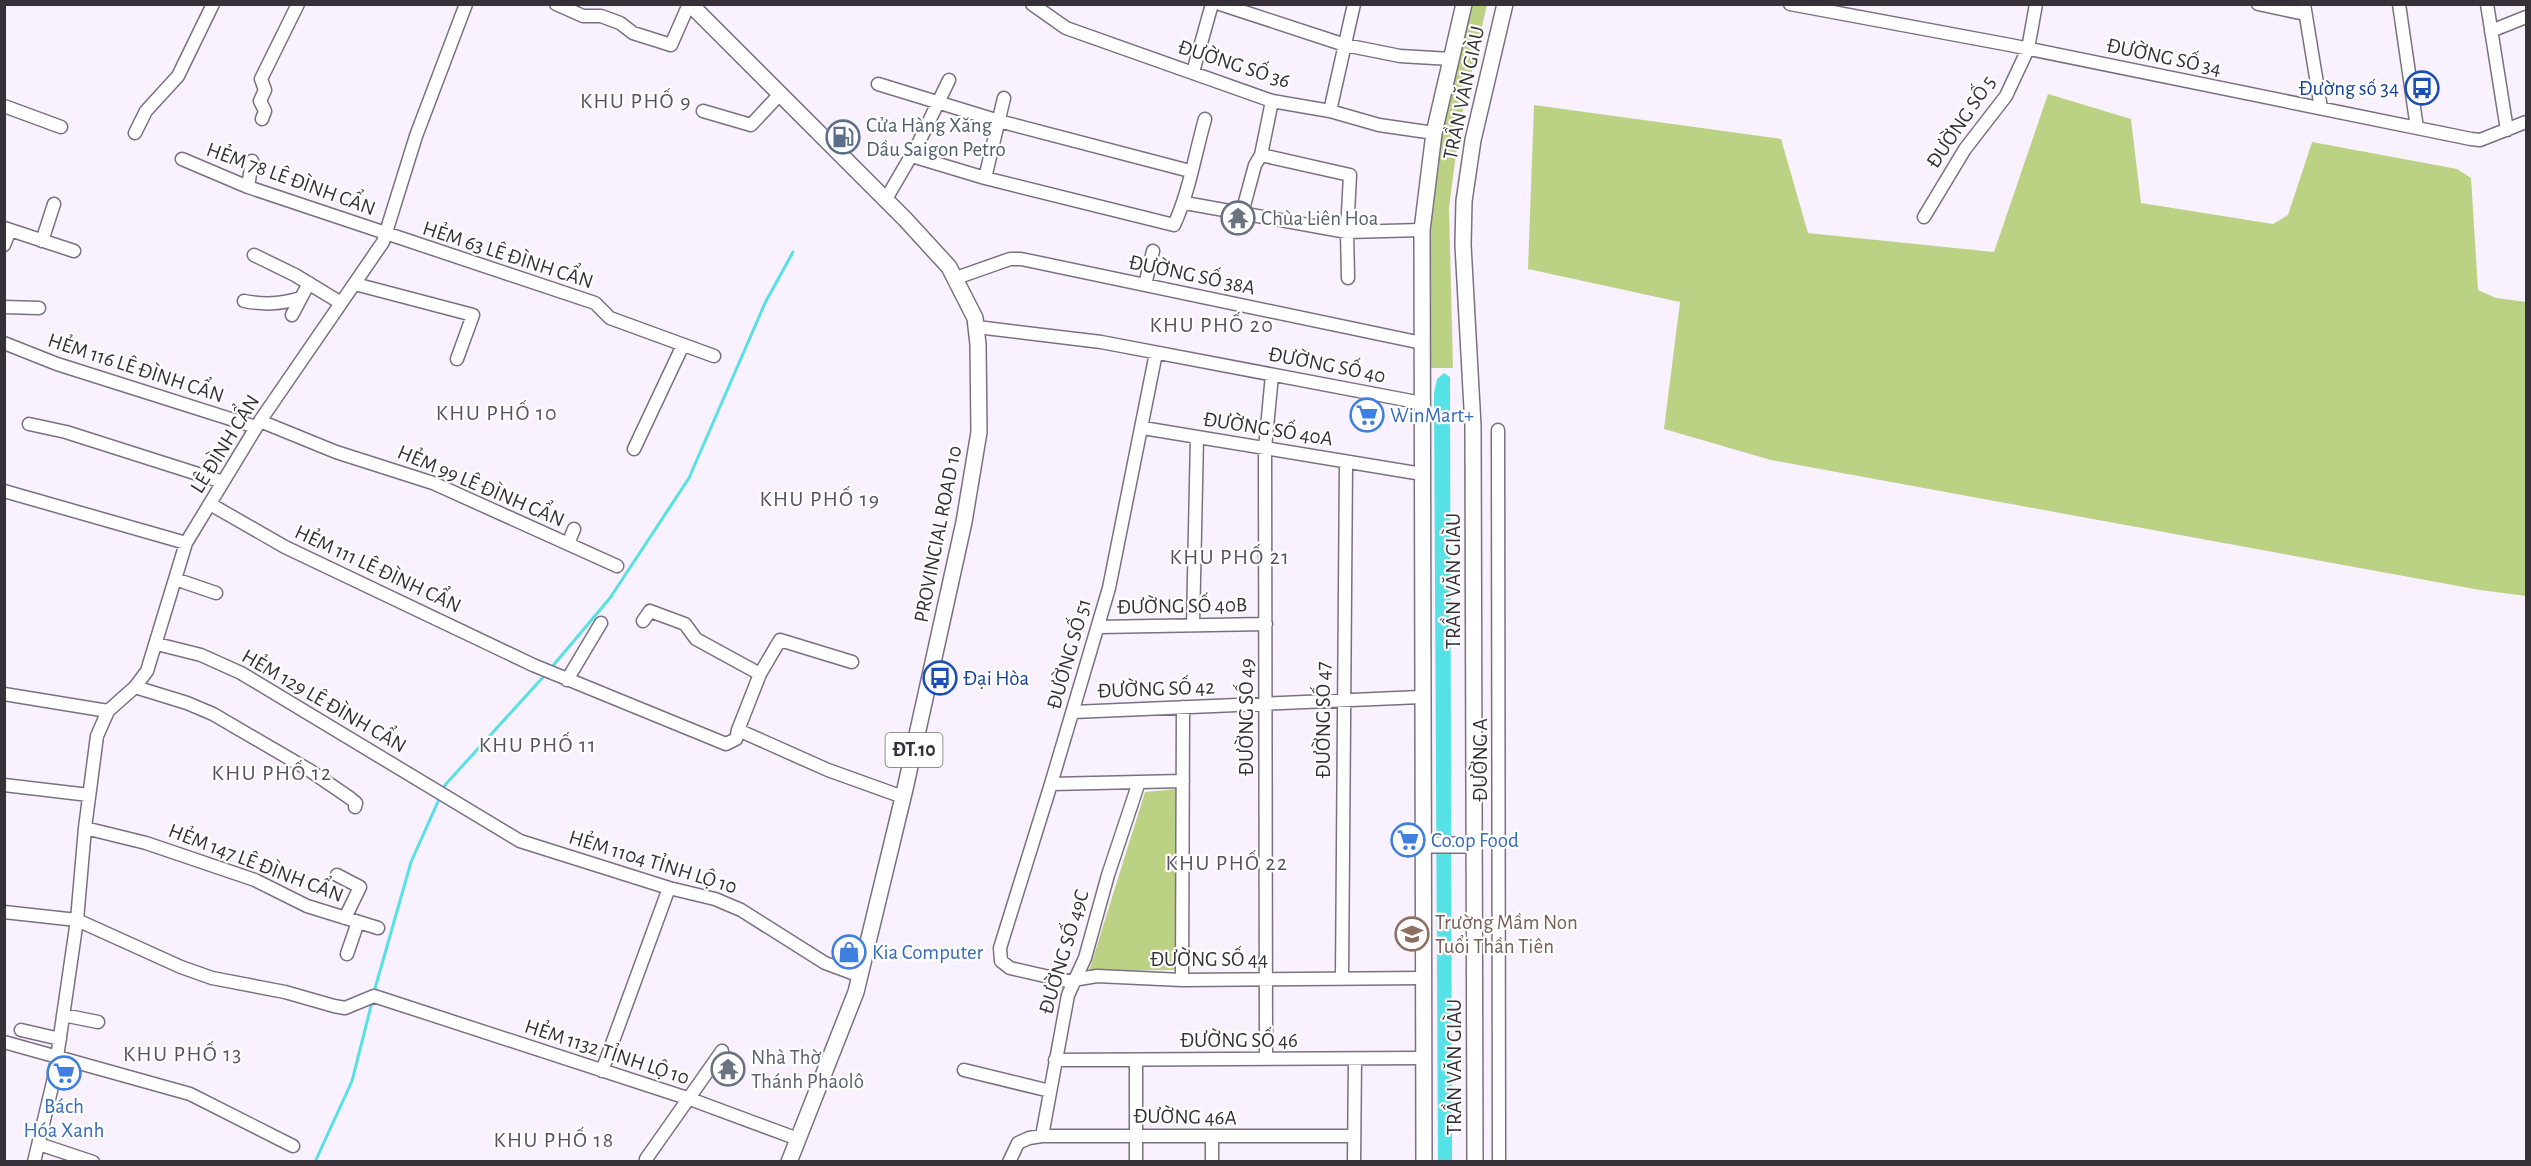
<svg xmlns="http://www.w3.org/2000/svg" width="2531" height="1166" font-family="'Alegreya Sans',sans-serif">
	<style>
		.green { fill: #bbd285 }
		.water { fill: #56e1e6 }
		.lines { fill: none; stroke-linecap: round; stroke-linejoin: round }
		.stream { stroke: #56e1e6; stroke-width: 3 }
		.minor-casing { stroke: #7b7081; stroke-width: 15 }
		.major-casing { stroke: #7b7081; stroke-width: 18 }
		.minor { stroke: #fff; stroke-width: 12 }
		.major { stroke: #fff; stroke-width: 15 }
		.labels { text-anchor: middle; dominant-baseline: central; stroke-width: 4.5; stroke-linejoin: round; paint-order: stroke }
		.shield { fill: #fff; stroke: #726f74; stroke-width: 1.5 }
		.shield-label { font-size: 20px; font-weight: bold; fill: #363139 }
		.street-label { font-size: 21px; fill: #363139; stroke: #fff }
		.transit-label { font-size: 21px; fill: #164399; stroke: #fff; text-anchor: end }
		.service-label { font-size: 21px; fill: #4e5e75; stroke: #fff; text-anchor: start }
		.worship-label { font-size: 21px; fill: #5b616d; stroke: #fff; text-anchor: start }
		.shop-label { font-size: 21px; fill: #366cbe; stroke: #fff; text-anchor: start }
		.education-label { font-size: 21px; fill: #785e54; stroke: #fff; text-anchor: start }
		.neighbourhood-label { font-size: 22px; letter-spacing: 1.5px; fill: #5a4f60; stroke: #fff }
	</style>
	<rect width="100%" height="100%" fill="#f9f1fd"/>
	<path class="green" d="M1469 5H1487L1460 123 1449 208 1453 368H1429C1428 288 1427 209 1439 130 1446 88 1459 46 1469 5Z
		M2048 94 2131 119 2141 203 2273 224 2288 215 2312 142 2457 169 2471 178 2478 290 2496 298 2526 302V596L2480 590 1771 460 1664 429 1680 302 1528 269 1534 105 1781 139 1808 233 1994 252Z
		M1177 789 1175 970 1089 971 1145 792Z"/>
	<path class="water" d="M1444 373 1450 377 1452 1162 1438 1161 1434 393 1437 379Z"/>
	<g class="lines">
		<path class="stream" d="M551 668 610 598 689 478 765 303 793 252
			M442 791 445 785 545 675
			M374 992 411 862 440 797
			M315 1162 352 1081 372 1002"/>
		<g class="minor-casing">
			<path id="minor" d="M556 4 583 16H601L620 23 633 33 671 45 689 4
				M1032 4 1066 28 1272 101 1330 111 1379 125 1434 133
				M1220 4 1345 45 1400 56 1451 59
				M1790 4 2010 45 2471 139 2480 140 2526 122
				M2258 4 2305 14
				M2304 4 2321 108
				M2399 4 2417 128
				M2487 4 2507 130
				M2491 31 2526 17
				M1193 72 1212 4
				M878 84 999 121 1190 171
				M4 106 61 127
				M703 111 751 125 780 94
				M1330 111 1354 4
				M262 119 265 111 260 101 265 90 261 79 298 4
				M135 133 146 111 178 76 213 4
				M1261 155 1350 175 1347 232 1348 278
				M912 156 985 178 1174 225C1189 193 1195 154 1205 119
				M182 159 248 187 595 303 610 318 714 356
				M985 178 1004 98
				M248 187 252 161
				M886 199 918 144 949 80
				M1185 203 1347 232 1422 230
				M1242 213 1255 165 1261 155 1272 101
				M1924 217 1965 149 2006 96 2028 49 2036 4
				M4 228 74 251
				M42 241 54 204
				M4 245 10 230
				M254 255 295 275 341 303
				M956 278 1010 259H1021L1422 343
				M355 284 473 315 457 359
				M1145 285 1153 251
				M244 301C265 305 280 304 301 298L309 283
				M4 307 39 308
				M292 315 301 298
				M977 327 1101 342 1422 403
				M4 343 57 364 256 427
				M1156 353 1109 588 1051 784 1000 948 1001 961 1010 968 1067 981 1097 976 1182 980 1423 978
				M260 421 336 452 433 483 617 566
				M29 424 66 432 223 482
				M1143 428 1422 474
				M1498 430 1499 1162
				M634 449 683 345
				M4 491 186 543
				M210 504 285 547 533 665 726 744 736 739 738 730 828 770 903 797
				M568 544 574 529
				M175 579 216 593
				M643 621 650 611 685 624 696 639 760 674
				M1193 625 1197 437
				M1098 627 1266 624
				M157 644 201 655 241 673 520 841 669 888 715 899 741 910 825 963 860 976
				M567 680 601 623
				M135 687 187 703 213 714 309 770 350 798 356 803 355 807
				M4 694 108 711
				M1073 712 1421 697
				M738 730 760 674 780 640 852 662
				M1051 784 1183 781
				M4 785 89 795
				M85 828 146 843 255 880 307 906 378 928
				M337 875 360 887 345 918
				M4 912 77 920 181 967 212 978 285 992 334 1006 345 1008 374 996 690 1099 798 1139
				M347 954 358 922
				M1342 978 1346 462
				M1182 980 1183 707
				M63 1015 98 1022
				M21 1030 60 1039
				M4 1042 190 1094 293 1146
				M1266 1059 1265 448 1272 375
				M1055 1060 1423 1058
				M964 1070 1050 1091
				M602 1071 669 888
				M1042 1136 1068 995 1085 958 1108 875 1139 782
				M39 1144 93 1162
				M646 1159 722 1051
				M34 1162 54 1078 77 920 85 828 97 736 108 711 135 687 147 671 186 543 260 421 383 242 416 136 466 4
				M1009 1162 1018 1143 1029 1138 1042 1136H1354
				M1136 1162V1060
				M1212 1162V1138
				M1354 1162 1355 1059"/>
		</g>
		<g class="major-casing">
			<path id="major" d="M690 4 905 219 949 267 975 318 978 344 979 432 964 522 905 789 856 992 789 1162
				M1421 845H1474
				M1424 1162 1422 230 1434 133 1464 4
				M1475 1162 1473 426 1463 245 1464 201 1473 140 1505 4"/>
		</g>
		<use href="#minor" class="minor"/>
		<use href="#major" class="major"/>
	</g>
	<defs>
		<g id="bus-ring" transform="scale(1.725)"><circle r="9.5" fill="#fff" stroke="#1a4fb4" stroke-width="1.5"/><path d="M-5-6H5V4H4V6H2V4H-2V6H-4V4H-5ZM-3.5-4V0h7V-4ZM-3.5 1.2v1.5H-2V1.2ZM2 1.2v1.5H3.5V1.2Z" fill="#1a4fb4"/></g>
		<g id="fuel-ring" transform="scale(1.725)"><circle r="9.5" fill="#fff" stroke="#5c6f8a" stroke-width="1.5"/><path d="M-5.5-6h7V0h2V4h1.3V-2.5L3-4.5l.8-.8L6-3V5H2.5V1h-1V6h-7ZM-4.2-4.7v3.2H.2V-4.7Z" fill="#5c6f8a"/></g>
		<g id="temple-ring" transform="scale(1.725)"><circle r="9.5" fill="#fff" stroke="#6b7280" stroke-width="1.5"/><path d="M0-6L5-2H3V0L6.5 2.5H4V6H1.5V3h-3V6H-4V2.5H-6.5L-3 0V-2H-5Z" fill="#6b7280"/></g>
		<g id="supermarket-ring" transform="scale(1.725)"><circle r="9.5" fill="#fff" stroke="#3f7fe0" stroke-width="1.5"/><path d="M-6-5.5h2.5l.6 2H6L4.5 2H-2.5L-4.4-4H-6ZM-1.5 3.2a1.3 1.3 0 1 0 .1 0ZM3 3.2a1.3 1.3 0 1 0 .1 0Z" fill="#3f7fe0"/></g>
		<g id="school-ring" transform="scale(1.725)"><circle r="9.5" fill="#fff" stroke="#8d6e63" stroke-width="1.5"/><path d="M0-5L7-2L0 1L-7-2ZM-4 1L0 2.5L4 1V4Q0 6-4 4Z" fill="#8d6e63"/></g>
		<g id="shop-ring" transform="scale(1.725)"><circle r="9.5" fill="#fff" stroke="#3f7fe0" stroke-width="1.5"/><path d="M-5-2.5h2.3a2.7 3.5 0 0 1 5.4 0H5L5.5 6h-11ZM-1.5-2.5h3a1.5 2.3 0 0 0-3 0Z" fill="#3f7fe0"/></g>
	</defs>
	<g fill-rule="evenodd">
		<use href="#bus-ring" x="2422" y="88"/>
		<use href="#fuel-ring" x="843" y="137"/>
		<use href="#temple-ring" x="1238" y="218"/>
		<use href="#supermarket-ring" x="1367" y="415"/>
		<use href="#bus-ring" x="940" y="678"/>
		<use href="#supermarket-ring" x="1408" y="840"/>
		<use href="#school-ring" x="1412" y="934"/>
		<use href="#shop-ring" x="849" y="952"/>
		<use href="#temple-ring" x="728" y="1069"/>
		<use href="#supermarket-ring" x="64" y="1073"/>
	</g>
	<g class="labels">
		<rect class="shield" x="885.5" y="733" width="57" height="34" rx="4.5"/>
		<g class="shield-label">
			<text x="914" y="750">ĐT.10</text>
		</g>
		<g class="street-label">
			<text transform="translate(2164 57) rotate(12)">ĐƯỜNG SỐ 34</text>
			<text transform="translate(1234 64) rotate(18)">ĐƯỜNG SỐ 36</text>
			<text transform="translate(1464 93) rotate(-78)">TRẦN VĂN GIÀU</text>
			<text transform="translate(1961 122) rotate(-56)">ĐƯỜNG SỐ 5</text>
			<text transform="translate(291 179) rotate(20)">HẺM 78 LÊ ĐÌNH CẨN</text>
			<text transform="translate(508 255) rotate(18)">HẺM 63 LÊ ĐÌNH CẨN</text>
			<text transform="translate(1192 275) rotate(12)">ĐƯỜNG SỐ 38A</text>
			<text transform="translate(1327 365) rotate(11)">ĐƯỜNG SỐ 40</text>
			<text transform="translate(136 368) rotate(18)">HẺM 116 LÊ ĐÌNH CẨN</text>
			<text transform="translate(1268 429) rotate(9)">ĐƯỜNG SỐ 40A</text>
			<text transform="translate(225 444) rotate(-58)">LÊ ĐÌNH CẨN</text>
			<text transform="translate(481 486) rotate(23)">HẺM 99 LÊ ĐÌNH CẨN</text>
			<text transform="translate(938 534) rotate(-79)">PROVINCIAL ROAD 10</text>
			<text transform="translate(378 569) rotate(25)">HẺM 111 LÊ ĐÌNH CẨN</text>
			<text transform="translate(1453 581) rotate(-90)">TRẦN VĂN GIÀU</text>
			<text transform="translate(1182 606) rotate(-1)">ĐƯỜNG SỐ 40B</text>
			<text transform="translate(1069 654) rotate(-74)">ĐƯỜNG SỐ 51</text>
			<text transform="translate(1156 689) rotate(-2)">ĐƯỜNG SỐ 42</text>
			<text transform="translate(324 701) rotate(30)">HẺM 129 LÊ ĐÌNH CẨN</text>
			<text transform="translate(1246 717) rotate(-90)">ĐƯỜNG SỐ 49</text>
			<text transform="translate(1323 720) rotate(-90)">ĐƯỜNG SỐ 47</text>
			<text transform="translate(1480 760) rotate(-90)">ĐƯỜNG A</text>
			<text transform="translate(653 862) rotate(17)">HẺM 1104 TỈNH LỘ 10</text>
			<text transform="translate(256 863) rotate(21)">HẺM 147 LÊ ĐÌNH CẨN</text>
			<text transform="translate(1064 952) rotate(-73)">ĐƯỜNG SỐ 49C</text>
			<text x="1209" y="959">ĐƯỜNG SỐ 44</text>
			<text x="1239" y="1040">ĐƯỜNG SỐ 46</text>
			<text transform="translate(607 1052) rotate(18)">HẺM 1132 TỈNH LỘ 10</text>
			<text transform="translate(1454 1067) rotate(-90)">TRẦN VĂN GIÀU</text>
			<text transform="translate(1185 1117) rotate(1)">ĐƯỜNG 46A</text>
		</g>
		<g class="transit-label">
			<text x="2399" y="88">Đường số 34</text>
			<text x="963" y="678" text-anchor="start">Đại Hòa</text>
		</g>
		<g class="service-label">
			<text x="866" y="125">Cửa Hàng Xăng<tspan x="866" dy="24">Dầu Saigon Petro</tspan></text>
		</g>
		<g class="worship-label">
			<text x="1261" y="218">Chùa Liên Hoa</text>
			<text x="751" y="1057">Nhà Thờ<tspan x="751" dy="24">Thánh Phaolô</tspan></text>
		</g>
		<g class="shop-label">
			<text x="1390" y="415">WinMart+</text>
			<text x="1431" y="840">Co.op Food</text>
			<text x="872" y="952">Kia Computer</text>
			<text x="64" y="1106" text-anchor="middle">Bách<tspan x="64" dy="24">Hóa Xanh</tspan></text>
		</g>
		<g class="education-label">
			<text x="1435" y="922">Trường Mầm Non<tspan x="1435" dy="24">Tuổi Thần Tiên</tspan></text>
		</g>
		<g class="neighbourhood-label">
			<text x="636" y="101">KHU PHỐ 9</text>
			<text x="1212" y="325">KHU PHỐ 20</text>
			<text x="497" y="413">KHU PHỐ 10</text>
			<text x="820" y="499">KHU PHỐ 19</text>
			<text x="1230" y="557">KHU PHỐ 21</text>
			<text x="538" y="745">KHU PHỐ 11</text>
			<text x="272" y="773">KHU PHỐ 12</text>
			<text x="1227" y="863">KHU PHỐ 22</text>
			<text x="183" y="1054">KHU PHỐ 13</text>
			<text x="554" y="1140">KHU PHỐ 18</text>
		</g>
	</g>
	<rect width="2531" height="1166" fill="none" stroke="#363139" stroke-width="12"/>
</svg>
